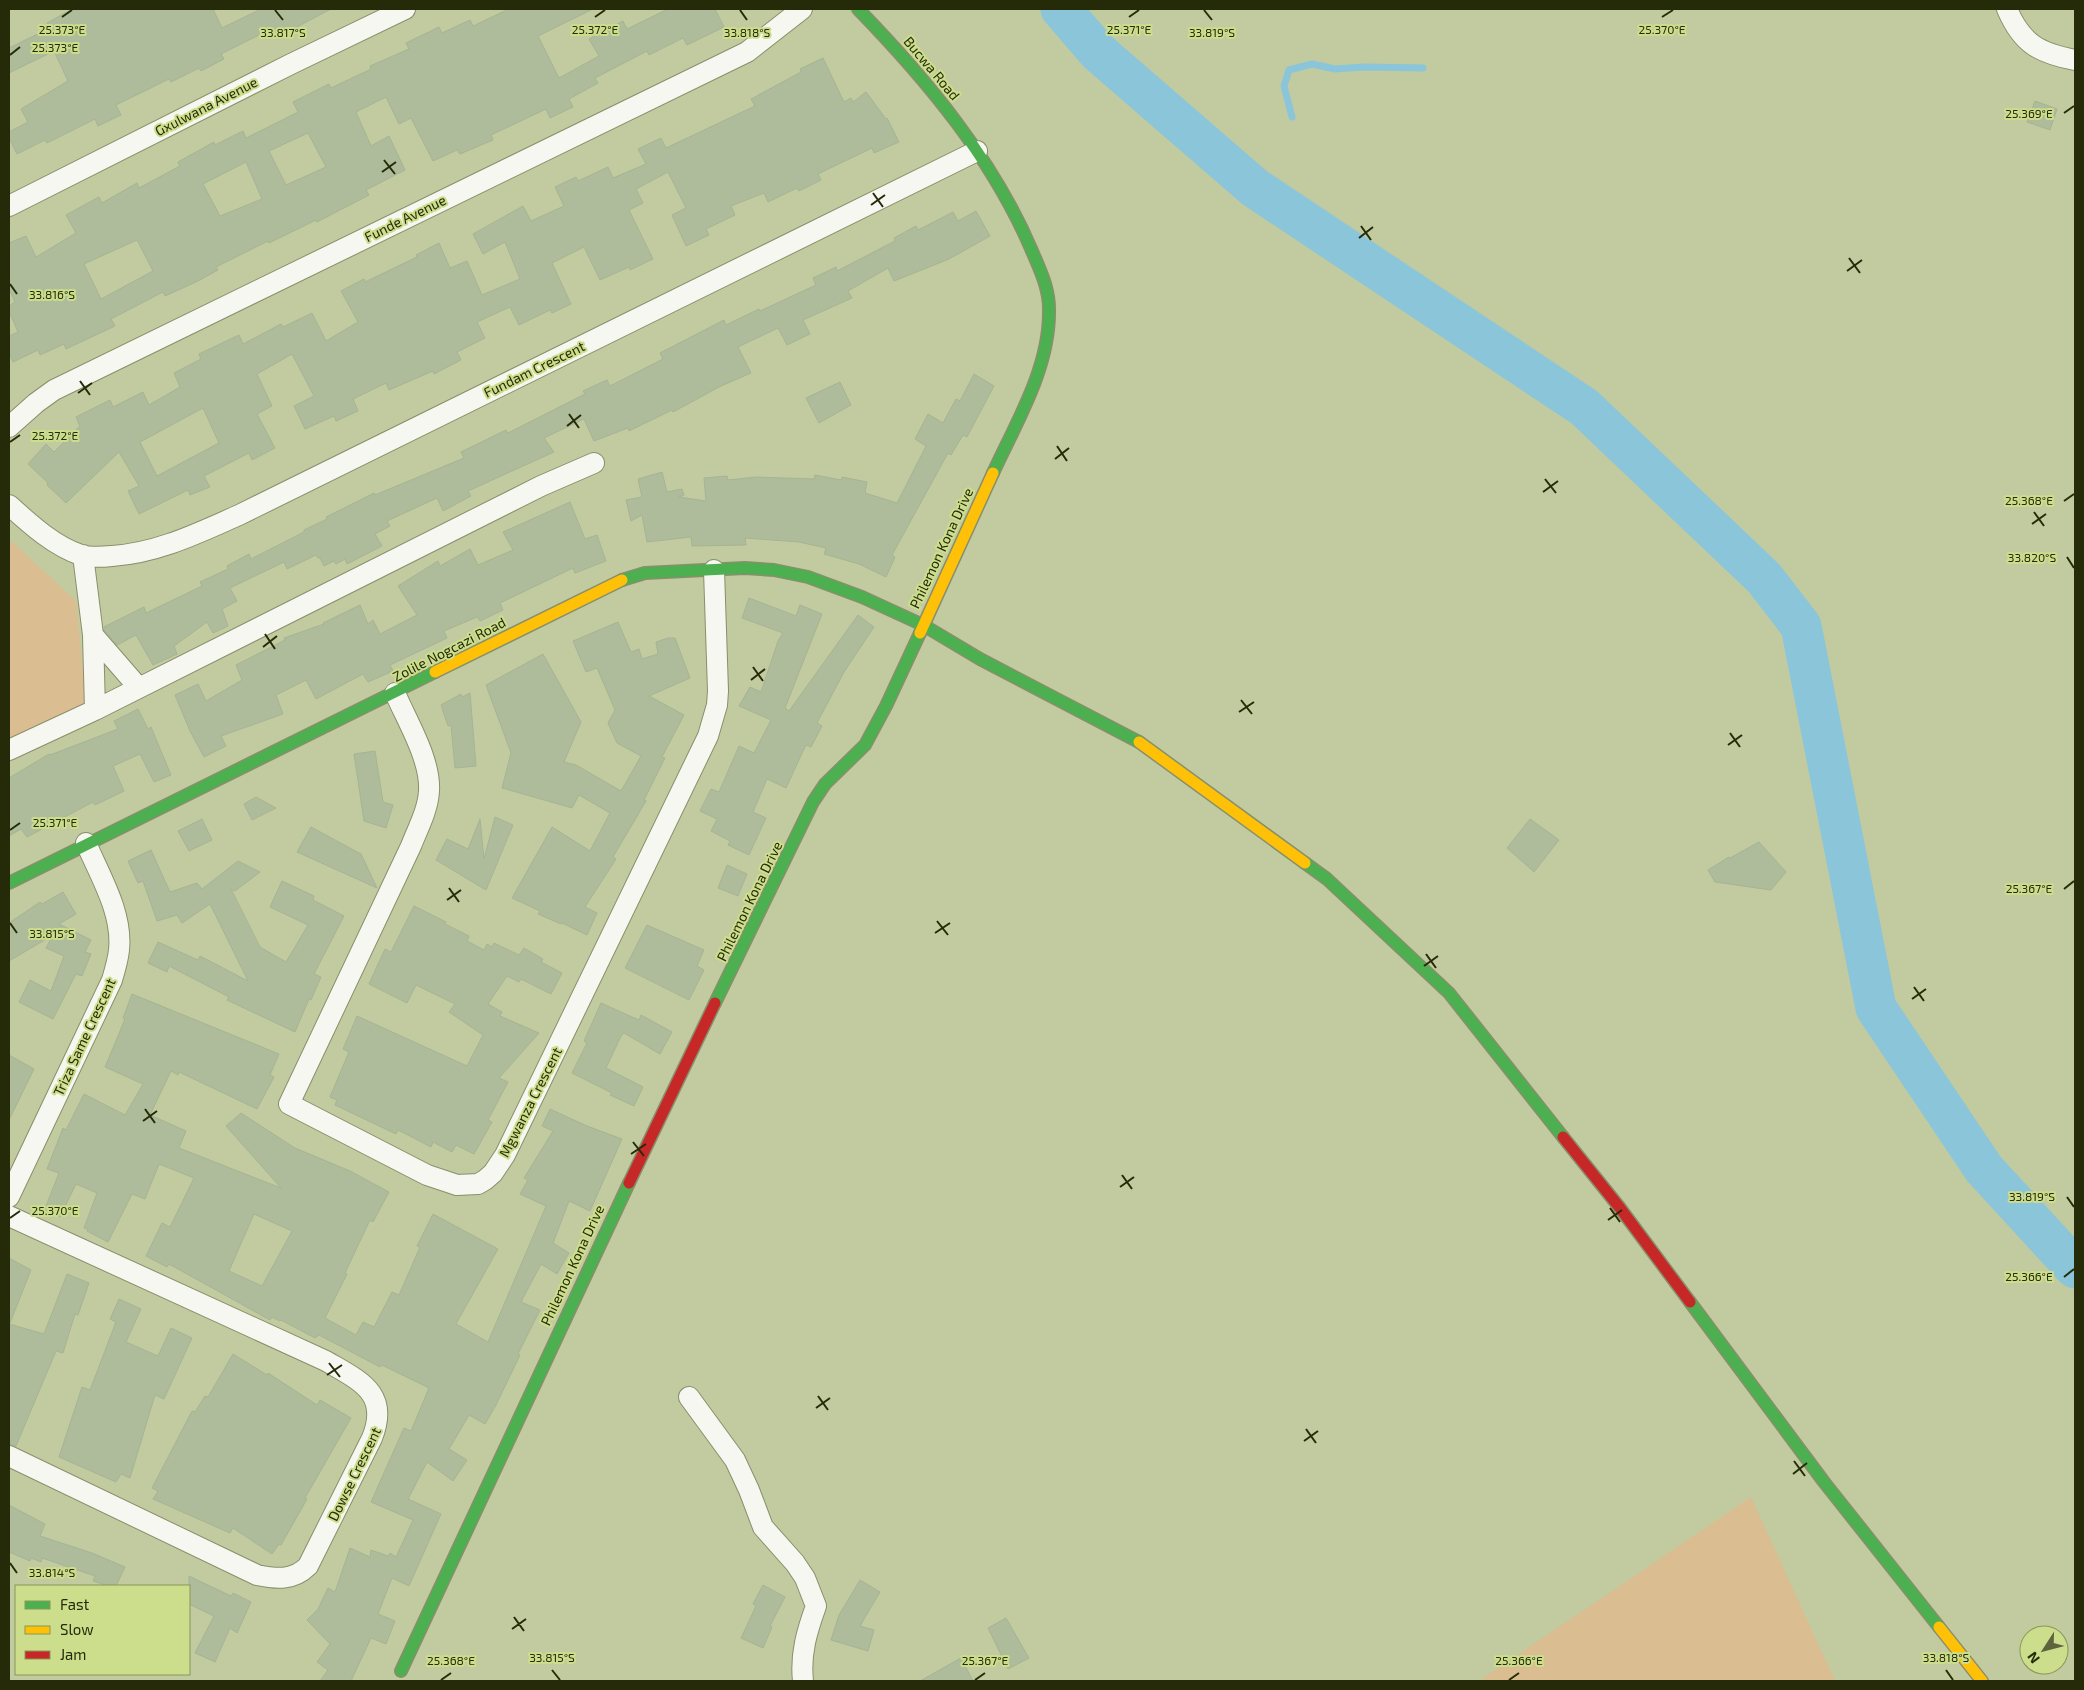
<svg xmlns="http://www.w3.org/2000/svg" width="2084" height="1690" font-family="'Exo 2',sans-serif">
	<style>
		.green { fill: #dabd91 }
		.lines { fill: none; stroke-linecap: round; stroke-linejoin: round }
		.stream { stroke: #8bc5da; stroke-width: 7 }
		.river { stroke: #8bc5da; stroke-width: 41 }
		.building { fill: #aebc9b; stroke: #a6b493; fill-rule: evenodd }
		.street-casing { stroke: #888f6b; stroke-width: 22 }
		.fast-casing { stroke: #888f6b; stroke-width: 14 }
		.slow-casing { stroke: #888f6b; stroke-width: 14 }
		.jam-casing { stroke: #888f6b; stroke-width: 14 }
		.street { stroke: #f6f7f1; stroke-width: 20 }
		.fast { stroke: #4caf50; stroke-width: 11 }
		.slow { stroke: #ffc107; stroke-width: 11 }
		.jam { stroke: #c62828; stroke-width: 11 }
		.ticks { fill: none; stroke: #252b08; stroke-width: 2 }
		.labels { text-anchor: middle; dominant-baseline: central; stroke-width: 4; stroke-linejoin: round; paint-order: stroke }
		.street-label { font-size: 14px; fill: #252b08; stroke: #ccde8c }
		.ticks-label { font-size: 12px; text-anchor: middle; fill: #252b08; stroke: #ccde8c; stroke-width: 4; stroke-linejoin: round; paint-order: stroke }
	</style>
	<rect width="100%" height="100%" fill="#c2cb9f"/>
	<path class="green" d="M9 539 76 601 86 704 9 741Z
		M1751 1497 1835 1681H1479Z"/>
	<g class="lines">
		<path class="stream" d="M1292 117 1284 86 1289 70 1312 64 1335 69 1364 67 1423 68"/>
		<path class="river" d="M1061 9 1098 52 1255 188 1584 407 1764 578 1801 626 1876 1008 1984 1169 2075 1268"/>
	</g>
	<path class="building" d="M72 9H213L222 28 261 9H331L278 37 273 28 221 54 224 59 201 71 199 68 171 82 169 79 116 105 121 115 98 126 95 119 47 143 45 140 17 154 9 138V132L28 122 21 109 68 81 54 51 9 73V48L50 28 47 23Z
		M509 9H593L538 36 559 78 599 56 589 39 623 21 627 29 668 9H715L724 27 687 45 683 38 649 55 647 51 595 78 598 83 569 99 573 107 550 118 546 109 491 135 493 140 460 154 457 150 433 161 411 118 399 124 386 97 356 112 371 146 389 136 405 170 366 190 369 195 317 222 316 220 269 243 268 241 216 267 218 270 196 282 165 296 163 292 111 319 115 326 66 349 64 344 40 355 38 350 13 362 9 353V336L18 332 9 311V306L15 302 9 289V243L26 236 36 257 76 233 66 215 99 197 102 203 137 183 139 188 180 166 178 162 214 142 215 145 243 131 246 138 298 112 293 102 329 84 331 88 371 69 370 66 409 49 406 43 439 27 442 33 470 20 473 26ZM308 133 326 167 286 185 269 151ZM246 162 262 199 220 216 203 184ZM137 240 153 271 101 299 84 264Z
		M823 58 844 102 851 98 853 102 866 92 886 119 887 118 899 142 874 153 872 148 818 174 821 180 799 191 797 188 768 202 764 193 731 206 735 215 706 229 709 235 686 246 672 215 686 208 668 172 636 189 643 203 629 210 653 259 630 270 629 267 600 280 584 247 552 263 571 304 552 313 550 310 519 325 510 307 477 322 485 338 457 352 461 360 434 374 433 371 389 390 386 383 353 399 358 411 336 421 334 416 305 429 294 406 314 396 292 354 257 374 272 406 257 414 275 448 252 460 249 453 204 476 210 487 190 495 188 490 139 514 128 491 139 486 119 452 66 503 47 485 48 483 28 464 46 444 54 452 80 426 76 417 110 400 113 407 143 392 149 405 180 387 174 373 201 359 199 354 239 335 243 344 281 324 283 327 312 313 326 341 358 322 341 291 364 279 365 282 417 257 416 255 439 243 450 268 467 261 482 295 520 279 505 242 483 254 473 234 523 206 531 221 564 206 555 187 576 177 578 181 608 167 613 178 646 164 638 149 661 138 666 148 755 106 751 99 801 72 800 69ZM203 408 219 443 157 476 140 442Z
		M2035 101 2057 109 2050 130 2027 122Z
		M976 211 990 236 949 259 894 281 888 268 848 291 852 298 803 320 810 334 787 345 778 328 738 347 751 373 721 386 673 412 672 410 629 431 628 428 594 441 584 419 544 438 554 452 468 491 471 496 443 511 437 498 387 521 390 526 375 534 382 546 347 564 345 559 336 564 334 561 324 566 320 558H318L316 555 287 569 284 562 230 588 237 601 222 609 228 626 213 633 207 622 174 646 177 654 153 665 136 635 117 645 104 630V627L144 607 146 613 202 586 200 582 228 569 227 566 249 554 251 559 304 532V530L327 519 326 517 374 493 375 495 464 458 461 452 506 430 508 433 585 394 583 391 607 380 610 386 663 359 660 353 724 320 726 325 759 309 760 311 816 285 813 278 836 267 837 271 895 241 894 238 916 226 918 230 953 212 958 221Z
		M974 374 994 386 967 437 963 435 951 455 948 453 892 555 895 557 886 577 859 564 824 554 826 548 799 542 745 538 746 545 692 546 691 537 647 542 642 515 631 521 626 500 642 497 638 479 662 472 667 492 682 489 684 495 679 497 706 501 704 478 727 476 728 480 756 477 814 479 815 475 841 480 842 477 867 482 865 493 897 503 926 446 915 439 928 414 943 423 956 399 960 401Z
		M840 382 851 405 819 423 806 398Z
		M570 502 585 539 597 535 606 561 575 573 573 568 500 603 503 610 480 621 477 617 444 631 447 638 390 665 393 671 368 682 363 674 316 699 306 680 276 695 283 714 221 736 226 746 204 757 190 731 175 695 198 684 206 701 242 680 236 665 285 640 284 638 324 624 323 623 360 605 368 624 373 620 380 634 417 615 398 586 438 561 440 566 470 549 478 565 513 550 503 532Z
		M749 598 796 616 800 605 822 614 785 708 789 711 858 615 874 627 844 672 817 723 822 726 811 747 806 745 786 788 767 779 753 812 766 818 749 855 728 845 730 841 711 831 717 819 700 811 711 789 719 792 739 746 754 753 771 720 739 706 750 687 761 692 778 641 783 633 742 618Z
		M618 622 631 652 639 649 642 659 658 654 656 642 668 638H675L690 678 649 696 684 715 662 757 665 758 644 800 646 801 613 857 616 859 585 907 597 913 587 935 562 923 561 924 538 914 540 911 512 898 552 827 590 851 610 813 579 795 572 808 502 788 511 753 486 685 543 654 581 722 564 762 576 765 621 791 641 756 617 743 608 723 615 710 597 668 586 672 573 641Z
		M470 693 476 766 455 768 451 725 448 726 441 705 461 694 462 697Z
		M138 709 148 729 151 727 171 775 154 782 140 754 113 766 124 791 95 805 93 802 27 837 21 829 9 836V778L49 754 50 755 118 729 114 721Z
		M375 751 383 802 393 805 386 828 364 821 354 754Z
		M256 797 276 808 252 820 244 804Z
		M495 817 513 825 486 890 436 860 447 839 468 849 480 819 484 859Z
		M202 819 212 840 189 851 178 831Z
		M1530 819 1559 840 1534 872 1507 848Z
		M311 827 361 854 377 888 297 852Z
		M1759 842 1786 872 1771 890 1715 882 1708 870 1729 857 1730 858Z
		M151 850 170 892 197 883 202 889 238 861 260 872 235 891 231 889 260 947 286 962 308 925 270 907 282 881 314 896 313 900 344 916 314 974 321 977 311 1000 309 999 295 1032 227 1000 229 997 169 966 167 972 148 963 158 942 198 960 200 956 248 981 210 904 182 923 177 915 157 921 143 881 138 883 128 861Z
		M727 865 747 874 738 896 718 888Z
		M63 892 76 914 59 924 91 940 85 952 91 954 82 976 76 974 53 1019 19 1002 30 980 51 991 64 956 46 948 53 935 9 961V923L40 902 42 904Z
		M414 906 446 922 445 924 469 936 467 941 484 950 487 944 492 947 494 943 519 955 524 948 543 959 541 962 562 973 551 994 521 979 519 982 507 976 488 1004 502 1012 500 1016 539 1033 499 1078 508 1082 488 1120 492 1122 474 1154 456 1145 452 1152 433 1142 431 1147 398 1130 396 1134 335 1105 337 1100 330 1097 349 1052 343 1049 357 1016 467 1066 483 1035 449 1012 455 1004 416 985 407 1003 369 984 385 949 391 952Z
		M647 925 704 950 697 966 704 970 689 1000 625 968Z
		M132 994 279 1054 270 1075 274 1077 257 1109 179 1072 178 1075 171 1071 150 1115 186 1131 179 1148 281 1188 226 1126 241 1113 295 1148 350 1171 389 1192 373 1222 370 1220 345 1273 347 1274 325 1318 356 1335 363 1322 374 1327 392 1292 399 1295 420 1247 417 1246 433 1214 498 1249 456 1324 488 1342 546 1206 520 1194 528 1180 524 1178 553 1131 542 1126 550 1109 587 1126 622 1139 590 1211 569 1201 553 1243 569 1253 557 1274 541 1264 521 1302 540 1310 518 1354 520 1355 496 1405 485 1424 469 1415 449 1449 467 1460 453 1481 427 1462 408 1499 441 1514 409 1586 392 1578 378 1614 395 1621 386 1644 371 1638 351 1681H320L328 1670 317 1662 330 1644 307 1620 318 1609 328 1588 335 1592 350 1548 370 1557 371 1550 388 1556 390 1553 396 1557 413 1520 371 1502 404 1428 411 1431 429 1388 382 1365 380 1367 319 1335 315 1338 281 1320 280 1321 272 1317 270 1320 169 1264 167 1267 146 1256 162 1223 170 1227 194 1178 159 1164 145 1199 132 1194 108 1242 87 1231 88 1229 84 1228 97 1193 76 1184 60 1217 44 1211 59 1173 47 1169 63 1128 66 1130 84 1094 125 1115 143 1084 105 1067 125 1019 123 1018ZM254 1214 292 1231 262 1286 229 1271Z
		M601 1003 639 1020 641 1015 672 1032 660 1054 624 1033 621 1036 606 1068 643 1087 634 1106 610 1095 612 1093 572 1073 587 1043 584 1041Z
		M9 1055 34 1069 9 1120Z
		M9 1258 31 1270 10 1323H9Z
		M67 1274 89 1283 78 1315 75 1314 63 1353 56 1351 16 1446 9 1444V1324L44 1334Z
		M119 1299 141 1309 126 1342 158 1356 171 1328 192 1338 164 1399 155 1395 130 1478 121 1474 116 1482 59 1457 82 1387 90 1390 116 1322 110 1319Z
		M233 1354 267 1375 268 1373 317 1405 320 1400 351 1418 305 1498 307 1499 281 1545 279 1544 272 1554 233 1528 230 1533 153 1499 158 1491 152 1488 192 1411 195 1412 205 1396 208 1397Z
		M9 1505 45 1524 40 1536 92 1553 125 1567 116 1586H109L93 1581 95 1576 42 1558 41 1562 31 1558 30 1561 9 1552Z
		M189 1576 231 1596 233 1593 251 1602 237 1633 230 1628 215 1662 195 1653 214 1616 189 1604Z
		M860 1580 880 1592 860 1626 874 1630 868 1651 831 1640 839 1615Z
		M763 1585 785 1597 770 1626 772 1627 763 1648 741 1638 756 1606 753 1604Z
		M1006 1618 1029 1658 1008 1669 988 1628Z
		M961 1658 973 1681H920Z"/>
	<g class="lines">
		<g class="street-casing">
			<path id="street" d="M2007 9C2022 44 2039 53 2075 60
				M9 206 291 64 405 9
				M9 427 36 403 54 390 747 52 802 9
				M9 505C30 524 54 546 81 555 91 558 102 557 112 556 158 553 198 533 239 515L977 151
				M83 555 93 635 95 710
				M93 635 139 688
				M395 693C407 721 431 760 429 791 428 810 418 828 411 846L289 1104 427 1175 457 1185 478 1184 485 1180 493 1173 505 1155 708 736 717 705 718 691 714 570
				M9 750 95 710 541 486 594 463
				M9 1197 112 980C115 970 118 960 119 950 123 913 100 876 86 843
				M9 1216 326 1361C360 1381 390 1393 372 1438L308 1566C293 1581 276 1579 257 1575L9 1456
				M689 1397 735 1460 749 1490 763 1527 795 1563 805 1578 816 1606C807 1631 800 1654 803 1681"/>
		</g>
		<g class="fast-casing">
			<path id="fast" d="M858 9C927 80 993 159 1032 251 1041 272 1050 290 1049 313 1049 369 1016 423 993 473
				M622 580 645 573 745 568 774 570 808 577 862 597 923 625 980 659 1139 742
				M1305 863 1327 879 1449 993 1563 1137
				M9 883 435 672
				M715 1003 813 802 825 784 865 745 886 706 920 633
				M1690 1302 1824 1482 1939 1627
				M401 1671 629 1183"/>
		</g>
		<g class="slow-casing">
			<path id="slow" d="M920 633 993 473
				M435 672 622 580
				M1139 742 1305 863
				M1939 1627 1982 1681"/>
		</g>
		<g class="jam-casing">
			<path id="jam" d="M1563 1137 1620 1208 1690 1302
				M629 1183 715 1003"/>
		</g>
		<use href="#street" class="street"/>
		<use href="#fast" class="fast"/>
		<use href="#slow" class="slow"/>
		<use href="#jam" class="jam"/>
	</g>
	<path class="ticks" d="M275 10 283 20M740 10 747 20M1204 10 1212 20M62 17 72 10M595 17 605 10M1129 17 1139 10M1662 17 1673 10M10 55 20 47M2064 113 2074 106M384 160 395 174M382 172 396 162M873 193 883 207M871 205 885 195M1361 226 1371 240M1359 238 1373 227M1849 258 1860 273M1847 271 1862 260M10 284 17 294M80 381 90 395M78 393 92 383M569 414 579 428M567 426 581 415M10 442 20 435M1057 446 1067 461M1055 459 1069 448M1545 479 1556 493M1543 492 1558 481M2064 501 2074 494M2034 512 2044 526M2032 524 2046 514M2067 557 2074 568M265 634 275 649M263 647 277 636M753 667 763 681M751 680 765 669M1241 700 1252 714M1239 712 1254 702M1730 733 1740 747M1728 745 1742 735M10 830 20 823M449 888 459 902M2064 889 2074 881M447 900 461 890M937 921 948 935M10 923 17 933M935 933 950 923M1426 954 1436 968M1424 966 1438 956M1914 987 1924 1001M1912 999 1926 989M145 1109 155 1123M143 1121 157 1111M633 1142 644 1156M631 1154 646 1144M1122 1175 1132 1189M1120 1187 1134 1177M2067 1197 2074 1207M1610 1208 1620 1222M10 1218 20 1211M1608 1220 1622 1210M2064 1277 2074 1269M329 1363 340 1377M327 1375 342 1365M818 1396 828 1410M816 1408 830 1398M1306 1429 1316 1443M1304 1441 1318 1431M1794 1461 1805 1476M1793 1474 1807 1463M10 1563 17 1573M514 1617 524 1631M512 1629 526 1619M552 1670 560 1680M1946 1670 1953 1680M441 1680 451 1673M975 1680 985 1673M1509 1680 1519 1673"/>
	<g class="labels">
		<g class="street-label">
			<text transform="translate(932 68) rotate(50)">Bucwa Road</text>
			<text transform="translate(206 106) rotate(-27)">Gxulwana Avenue</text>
			<text transform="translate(405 218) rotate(-26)">Funde Avenue</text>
			<text transform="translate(534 369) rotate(-26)">Fundam Crescent</text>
			<text transform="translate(941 548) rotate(-65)">Philemon Kona Drive</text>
			<text transform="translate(449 649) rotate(-27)">Zolile Nogcazi Road</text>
			<text transform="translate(749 901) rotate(-64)">Philemon Kona Drive</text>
			<text transform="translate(84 1037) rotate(-65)">Triza Same Crescent</text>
			<text transform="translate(530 1102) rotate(-63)">Mgwanza Crescent</text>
			<text transform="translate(572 1265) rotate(-65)">Philemon Kona Drive</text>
			<text transform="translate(354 1474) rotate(-64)">Dowse Crescent</text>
		</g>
	</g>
	<g class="ticks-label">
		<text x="62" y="34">25.373°E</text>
		<text x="595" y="34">25.372°E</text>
		<text x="1129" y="34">25.371°E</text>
		<text x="1662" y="34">25.370°E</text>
		<text x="283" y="37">33.817°S</text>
		<text x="747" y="37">33.818°S</text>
		<text x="1212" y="37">33.819°S</text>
		<text x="55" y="52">25.373°E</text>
		<text x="2029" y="118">25.369°E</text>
		<text x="52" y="299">33.816°S</text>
		<text x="55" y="440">25.372°E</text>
		<text x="2029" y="505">25.368°E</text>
		<text x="2032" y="562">33.820°S</text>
		<text x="55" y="827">25.371°E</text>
		<text x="2029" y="893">25.367°E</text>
		<text x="52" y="938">33.815°S</text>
		<text x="2032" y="1201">33.819°S</text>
		<text x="55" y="1215">25.370°E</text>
		<text x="2029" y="1281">25.366°E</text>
		<text x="52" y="1577">33.814°S</text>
		<text x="552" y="1662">33.815°S</text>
		<text x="1946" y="1662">33.818°S</text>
		<text x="451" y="1665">25.368°E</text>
		<text x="985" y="1665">25.367°E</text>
		<text x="1519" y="1665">25.366°E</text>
	</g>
	<rect width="2084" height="1690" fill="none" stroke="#252b08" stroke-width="20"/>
	<rect x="15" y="1585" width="175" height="90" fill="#ccde8c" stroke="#899657"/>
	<rect x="25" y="1601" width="25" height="8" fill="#4caf50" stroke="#899657"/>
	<text x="60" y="1610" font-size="15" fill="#252b08">Fast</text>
	<rect x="25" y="1626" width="25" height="8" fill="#ffc107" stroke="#899657"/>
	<text x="60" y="1635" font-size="15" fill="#252b08">Slow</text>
	<rect x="25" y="1651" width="25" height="8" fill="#c62828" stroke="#899657"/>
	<text x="60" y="1660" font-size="15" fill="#252b08">Jam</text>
	<g transform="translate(2044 1650) rotate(234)"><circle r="24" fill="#ccde8c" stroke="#899657"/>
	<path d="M0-4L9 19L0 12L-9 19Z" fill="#5c633d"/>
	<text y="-8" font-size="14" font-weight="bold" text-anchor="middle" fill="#252b08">N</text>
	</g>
</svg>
